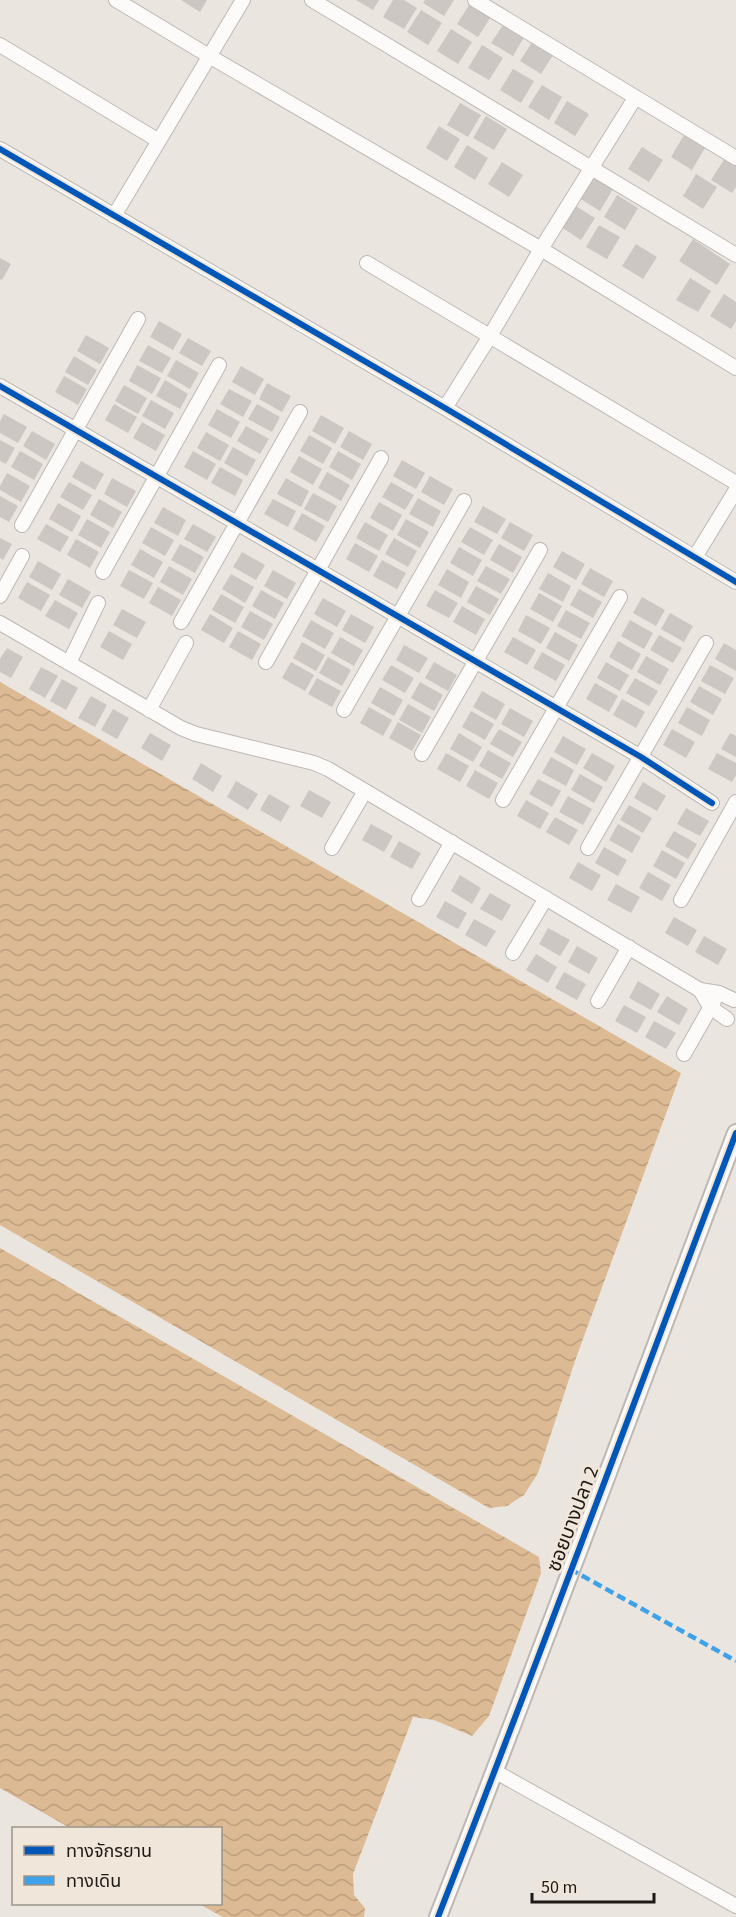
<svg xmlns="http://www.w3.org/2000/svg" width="736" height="1917" font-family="'Source Sans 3','Noto Sans Thai',sans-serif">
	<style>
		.water { fill: url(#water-waves) }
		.building { fill: #ccc7c2 }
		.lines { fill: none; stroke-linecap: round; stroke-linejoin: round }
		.minor-casing { stroke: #bdb8b4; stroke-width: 16 }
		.tertiary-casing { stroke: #bdb8b4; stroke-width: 20 }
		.minor { stroke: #fcfbfa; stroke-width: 14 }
		.tertiary { stroke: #fcfbfa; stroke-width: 16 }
		.quiet { stroke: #3da2ea; stroke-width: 4.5; stroke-dasharray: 9 4.5; stroke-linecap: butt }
		.cycleway-casing { stroke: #f0e6da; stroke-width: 10 }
		.cycleway { stroke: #0057b8; stroke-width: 6 }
		.labels { text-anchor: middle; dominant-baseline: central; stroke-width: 6; stroke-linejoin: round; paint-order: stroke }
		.street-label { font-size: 20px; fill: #1d1915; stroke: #f0e6da }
	</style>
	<defs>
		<pattern id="water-waves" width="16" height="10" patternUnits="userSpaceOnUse" patternTransform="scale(1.5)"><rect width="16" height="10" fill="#dcba93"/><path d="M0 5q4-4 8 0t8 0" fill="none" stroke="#bc9f7e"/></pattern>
	</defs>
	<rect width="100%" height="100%" fill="#ebe5df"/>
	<path class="water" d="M0 682 681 1073 576 1358 538 1473 524 1495 507 1506 489 1508 0 1225Z
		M0 1248 539 1557 541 1573 489 1716 472 1736 434 1720 413 1717 353 1874 354 1895 365 1908 364 1917H223L199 1904H220V1828H70L0 1788Z"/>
	<path class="building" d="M181 0H207L200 12Z
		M356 0H379L373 10Z
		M393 0H404L417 8 404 29 383 17Z
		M425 0H454L444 16 423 3Z
		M471 2 492 15 478 37 457 24Z
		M421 10 442 23 428 45 407 32Z
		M505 22 526 34 513 56 491 43Z
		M451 29 472 42 458 64 437 51Z
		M534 39 555 52 541 74 520 61Z
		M482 45 503 58 489 80 468 68Z
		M513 69 534 81 521 103 500 90Z
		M542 85 562 97 549 120 528 107Z
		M567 101 589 114 575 136 554 123Z
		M460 103 481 115 468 137 447 125Z
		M486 116 507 129 494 150 473 138Z
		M439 126 460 139 447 161 426 148Z
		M684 135 705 148 692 170 671 157Z
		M467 145 488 158 475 180 454 167Z
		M642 147 663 160 649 182 628 169Z
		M725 158 736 165V187L732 193 711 180Z
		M502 162 523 175 509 197 488 184Z
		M696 174 717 187 703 209 683 196Z
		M592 177 613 189 600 211 579 198Z
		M617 195 638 208 625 230 604 217Z
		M574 205 595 218 581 240 561 227Z
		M599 225 620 237 607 259 586 247Z
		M693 239 730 264 717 285 679 261Z
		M636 244 657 257 643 279 622 266Z
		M0 258 11 264 2 280 0 279Z
		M690 278 711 291 698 312 676 300Z
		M724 294 736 302V321L731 329 710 316Z
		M159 321 182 334 173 350 150 337Z
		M86 335 109 348 100 364 77 351Z
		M188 338 211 351 202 366 179 353Z
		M148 345 171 358 162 373 139 361Z
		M74 356 97 370 88 385 65 372Z
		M176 360 199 373 190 389 167 376Z
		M137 365 161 378 152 394 129 381Z
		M241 366 264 379 255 395 232 382Z
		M64 376 87 389 78 405 55 392Z
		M165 380 188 394 180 409 156 396Z
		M267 383 291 396 282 412 259 399Z
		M124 385 147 398 138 414 115 401Z
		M229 389 252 401 243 417 220 404Z
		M151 400 174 413 165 429 142 416Z
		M114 404 137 417 128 433 105 420Z
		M257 404 280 417 272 432 248 419Z
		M217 409 240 422 231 438 208 425Z
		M4 414 27 427 18 443 0 433V421Z
		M321 415 344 428 335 444 312 431Z
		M142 422 165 435 156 451 133 438Z
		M246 426 269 439 260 454 237 441Z
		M32 431 55 444 46 460 23 446Z
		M349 431 372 444 363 460 340 447Z
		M206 432 229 445 220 461 197 448Z
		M309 435 332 448 323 464 300 451Z
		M0 440 15 448 6 464 0 461Z
		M233 447 256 460 247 476 224 463Z
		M20 451 43 464 34 480 11 467Z
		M193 451 216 464 207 480 184 467Z
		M338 451 361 464 352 480 329 467Z
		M299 456 322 469 313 485 290 472Z
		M402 460 425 473 416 489 393 476Z
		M81 461 104 474 95 490 72 477Z
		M220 467 243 480 235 496 211 483Z
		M327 472 350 485 341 501 318 488Z
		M7 473 30 486 21 502 0 490V486Z
		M430 476 453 489 444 505 421 492Z
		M112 478 136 491 127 507 104 494Z
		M286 478 309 491 301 507 277 494Z
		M69 482 92 495 83 510 60 497Z
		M391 482 414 495 405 510 382 497Z
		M313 493 337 506 328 522 304 509Z
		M0 496 18 506 9 522 0 517Z
		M418 498 441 511 433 527 409 514Z
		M99 499 122 512 113 528 90 515Z
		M273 499 296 511 288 527 264 514Z
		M379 502 402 515 393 531 370 518Z
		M58 503 81 516 72 532 49 519Z
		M483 506 506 519 497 534 474 522Z
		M163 507 186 520 178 536 154 523Z
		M302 513 325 526 316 542 293 529Z
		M87 519 110 532 101 548 78 535Z
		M406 519 429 532 420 548 397 535Z
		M365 522 388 535 379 551 356 538Z
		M510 522 533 535 524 551 501 538Z
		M46 524 69 537 60 552 37 539Z
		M193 524 216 537 207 552 184 539Z
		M151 527 174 540 165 556 142 543Z
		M470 527 493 540 484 555 461 542Z
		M0 538 12 544 3 560 0 558Z
		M394 538 417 551 408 567 385 554Z
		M76 539 99 552 90 568 67 555Z
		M355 543 378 556 369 572 346 559Z
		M180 544 204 557 195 573 171 560Z
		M499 544 522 557 513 573 490 560Z
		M459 547 482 560 473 576 450 563Z
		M140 549 163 562 154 578 131 565Z
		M562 551 585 564 576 580 553 567Z
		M242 552 265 565 256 580 233 567Z
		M382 560 406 573 397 589 373 576Z
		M38 561 61 574 52 590 29 577Z
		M169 566 192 579 183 595 160 582Z
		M486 566 510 579 501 594 477 581Z
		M590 568 613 581 604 597 581 584Z
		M447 569 469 582 461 598 438 585Z
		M129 570 153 583 144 599 120 586Z
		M273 570 296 583 287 599 264 586Z
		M548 573 571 586 563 602 539 589Z
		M231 574 254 587 245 603 222 589Z
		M68 579 91 592 82 608 59 595Z
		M27 582 50 595 41 611 18 598Z
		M476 586 499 599 490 615 467 602Z
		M158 587 181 600 172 616 149 603Z
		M579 589 602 602 593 618 570 605Z
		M261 590 284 603 275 619 252 606Z
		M435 590 458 603 449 618 426 606Z
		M539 593 562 606 553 622 530 609Z
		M221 594 244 607 235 623 212 610Z
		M642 597 665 610 656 626 633 613Z
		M323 598 346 611 337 627 314 614Z
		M55 600 78 613 69 629 45 616Z
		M462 606 485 619 476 635 453 622Z
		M122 609 146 622 137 638 113 625Z
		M566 610 590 623 581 639 557 626Z
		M250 611 273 624 264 640 241 627Z
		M670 613 693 626 684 642 661 629Z
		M210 614 233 628 224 643 201 630Z
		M351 614 374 627 365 643 342 630Z
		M526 615 550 628 541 644 518 631Z
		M311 620 334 633 325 649 302 636Z
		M630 620 653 633 644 649 621 636Z
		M109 631 132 644 123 660 100 647Z
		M238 631 261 644 252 660 229 647Z
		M555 632 578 645 569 661 546 648Z
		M659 635 682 648 673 663 650 650Z
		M340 637 363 650 354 666 331 653Z
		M513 637 536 650 527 665 504 652Z
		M618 641 641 654 632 670 609 657Z
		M302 642 325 655 316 671 293 658Z
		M724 643 736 650V671L715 659Z
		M404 645 428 658 419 673 396 660Z
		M7 648 23 657 11 678 0 672V659Z
		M542 652 565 665 556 681 533 668Z
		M646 656 669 669 660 685 637 672Z
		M328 657 351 670 342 686 319 673Z
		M291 662 314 675 305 691 282 678Z
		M434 662 457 675 448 691 425 678Z
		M606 662 629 675 620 691 597 678Z
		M391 665 414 678 405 693 382 680Z
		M710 665 734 678 725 694 701 681Z
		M41 667 58 676 45 698 29 689Z
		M317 678 341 691 332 707 308 694Z
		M635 678 658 691 649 706 626 693Z
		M62 679 78 688 66 710 50 701Z
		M420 682 443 695 434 711 411 698Z
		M595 683 618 696 609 712 586 699Z
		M699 686 722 699 713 715 690 702Z
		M380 687 403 700 394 716 371 703Z
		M482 691 505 704 496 720 473 707Z
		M91 696 107 705 95 727 78 718Z
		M622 699 645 712 636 728 613 715Z
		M408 704 431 717 422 733 399 720Z
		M369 707 392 720 383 736 360 723Z
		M687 707 710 720 702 736 678 723Z
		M510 708 533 721 524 737 501 724Z
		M113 709 129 718 117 739 101 730Z
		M471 711 494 724 485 740 462 727Z
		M398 722 421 735 412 751 389 738Z
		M499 729 522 742 513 757 490 744Z
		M672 729 695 742 686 758 663 745Z
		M150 733 171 745 162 761 141 748Z
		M459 733 482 747 473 762 450 749Z
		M730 733 736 736V757L721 749Z
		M563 736 586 749 577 765 554 752Z
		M488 750 511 763 502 779 479 766Z
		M446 753 469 766 460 782 437 769Z
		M592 753 615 766 606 782 583 768Z
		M717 753 736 763V775L732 782 708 769Z
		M551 757 574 770 566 786 542 773Z
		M201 763 222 776 213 792 192 779Z
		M475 770 498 783 489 799 466 786Z
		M580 774 603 787 594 803 571 790Z
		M538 779 561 791 552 807 529 794Z
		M236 781 258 794 248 810 227 797Z
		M643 782 666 796 657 811 634 798Z
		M309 790 331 802 322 818 300 806Z
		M269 794 290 806 281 822 260 810Z
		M568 796 592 809 583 825 559 812Z
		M526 800 549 813 540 829 517 816Z
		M629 805 652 818 643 833 620 820Z
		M686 808 709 821 700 836 677 824Z
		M555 817 578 830 569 845 546 832Z
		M371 824 393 836 384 852 362 840Z
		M618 824 641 837 632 853 609 840Z
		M674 831 697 844 688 859 665 846Z
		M399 841 421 853 412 869 390 857Z
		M604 847 627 860 618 876 595 863Z
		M662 850 685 863 676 879 653 866Z
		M578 862 601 875 592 891 569 878Z
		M648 872 671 885 662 901 639 888Z
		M460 875 481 888 472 904 451 891Z
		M616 884 640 897 631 913 607 900Z
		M490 893 511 905 502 921 480 909Z
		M445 901 467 913 458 929 436 917Z
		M674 917 697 930 688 946 665 933Z
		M474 919 496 931 486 947 465 935Z
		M548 928 570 940 560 956 539 944Z
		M704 936 727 949 718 965 695 952Z
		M577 946 598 958 589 974 568 962Z
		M536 954 557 967 548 983 526 970Z
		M564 972 586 984 577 1000 555 988Z
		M638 981 660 994 651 1010 629 998Z
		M667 996 688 1009 679 1025 657 1012Z
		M624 1005 646 1017 637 1033 615 1021Z
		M654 1021 676 1033 666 1049 645 1037Z"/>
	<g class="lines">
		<g class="minor-casing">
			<path id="minor" d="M116 0 209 56 541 249 736 368
				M312 0 736 255
				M475 0 736 158
				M0 45 159 141
				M0 149 445 408 736 582
				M114 216 243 0
				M367 263 736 483
				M0 386 641 757 712 803
				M445 408 490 336 541 249 635 98
				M22 525 138 319
				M695 557 736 490
				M103 572 219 365
				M0 596 22 556
				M181 622 300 412
				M0 623 181 728 196 734 314 763 328 769 700 990
				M266 662 381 458
				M69 663 98 603
				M149 710 186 643
				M344 710 464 501
				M422 754 540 550
				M503 800 620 597
				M332 848 365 791
				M588 848 706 643
				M419 899 452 842
				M681 900 736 802
				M513 953 546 898
				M598 1001 629 947
				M727 1019 710 1007 700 990 719 993 734 1000
				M684 1054 714 1001
				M496 1772 736 1906"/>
		</g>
		<g class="tertiary-casing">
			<path id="tertiary" d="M438 1917C540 1657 637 1394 736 1133"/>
		</g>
		<use href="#minor" class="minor"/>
		<use href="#tertiary" class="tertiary"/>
		<path class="quiet" d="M570 1569 736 1661"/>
		<g class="cycleway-casing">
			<path id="cycleway" d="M0 149 445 408 736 582
				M0 386 641 757 712 803
				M438 1917C540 1657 637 1394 736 1133"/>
		</g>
		<use href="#cycleway" class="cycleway"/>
	</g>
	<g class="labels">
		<g class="street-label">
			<text transform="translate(573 1519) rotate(-69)">ซอยบางปลา 2</text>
		</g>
	</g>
	<rect x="12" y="1827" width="210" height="78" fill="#f0e6da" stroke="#9c948b" stroke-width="1.5"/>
	<rect x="24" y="1846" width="30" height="9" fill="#0057b8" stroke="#9c948b" stroke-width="1.5"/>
	<text x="66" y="1857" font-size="18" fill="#1d1915">ทางจักรยาน</text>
	<rect x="24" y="1876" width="30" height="9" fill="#3da2ea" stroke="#9c948b" stroke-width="1.5"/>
	<text x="66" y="1887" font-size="18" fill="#1d1915">ทางเดิน</text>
	<path d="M532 1893v9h122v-9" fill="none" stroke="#1d1915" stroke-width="3"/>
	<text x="541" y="1893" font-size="18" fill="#1d1915" stroke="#f0e6da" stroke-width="4.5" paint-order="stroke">50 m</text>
</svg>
